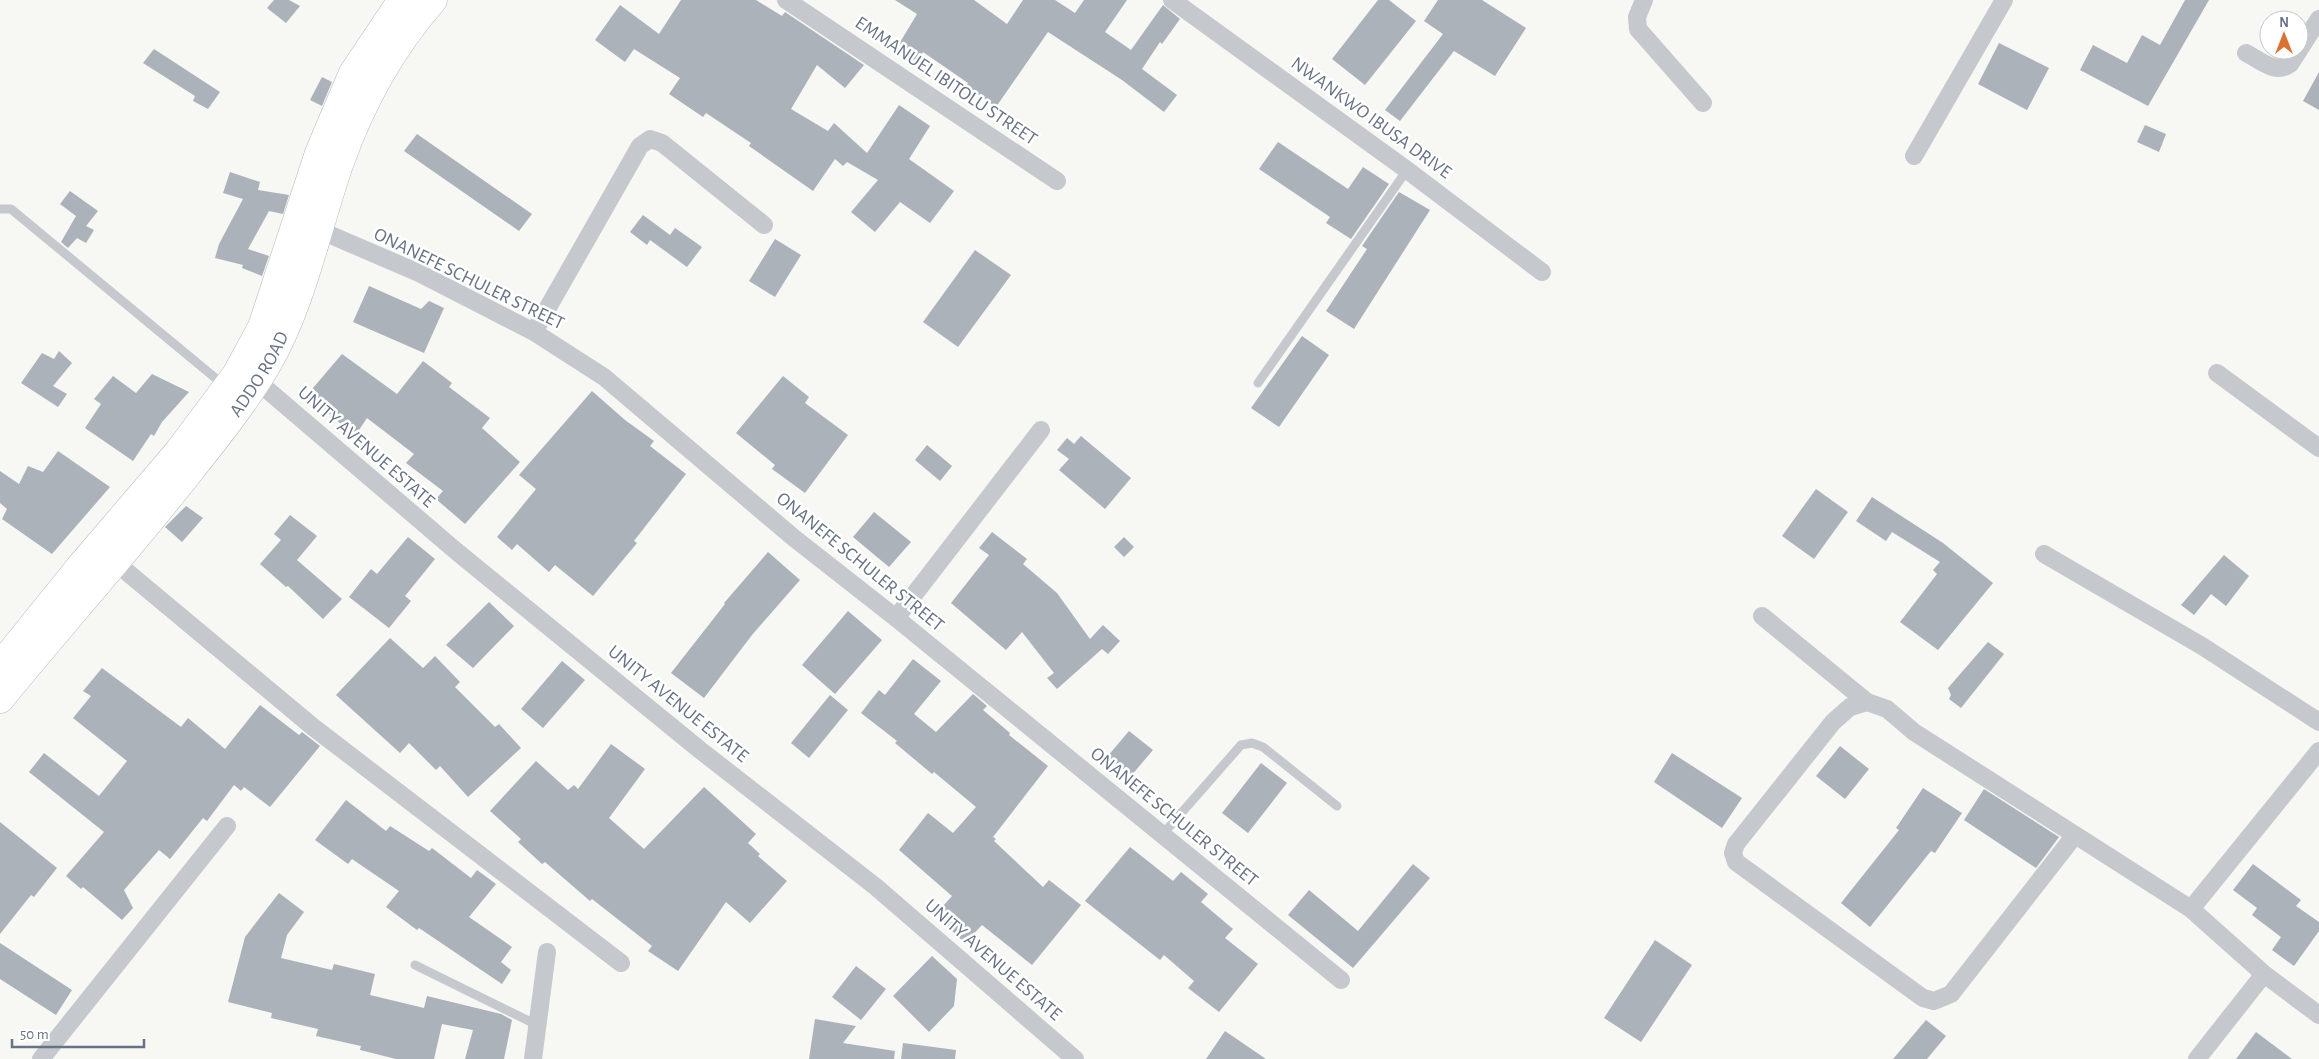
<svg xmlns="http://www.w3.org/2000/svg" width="2319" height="1059" font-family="'Alegreya Sans',sans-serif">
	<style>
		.building { fill: #abb2b9 }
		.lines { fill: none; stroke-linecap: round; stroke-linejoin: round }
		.primary-casing { stroke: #b6b9be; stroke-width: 29 }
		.lane { stroke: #c5c8cc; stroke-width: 9 }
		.street { stroke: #c5c8cc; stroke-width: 18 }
		.primary { stroke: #fff; stroke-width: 28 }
		.labels { text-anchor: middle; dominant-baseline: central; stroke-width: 5; stroke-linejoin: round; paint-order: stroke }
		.street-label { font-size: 19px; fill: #677384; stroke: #fff }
	</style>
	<rect width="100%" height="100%" fill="#f7f7f4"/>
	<path class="building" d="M274 0H289L300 6 286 23 267 8Z
		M681 0H756L782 16 785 12 864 65 845 88 817 65 791 109 828 131 834 123 867 153 899 105 930 126 909 159 954 191 930 223 900 202 875 232 851 212 878 180 847 162 843 166 835 159 813 191 749 146 751 143 706 113 703 117 669 94 680 78 634 49 625 62 595 40 620 5 659 34Z
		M895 0H974L1007 24 1023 0H1055L1075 13 1084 0H1127L1105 32 1131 50 1163 5 1180 19 1162 44 1160 42 1142 69 1177 95 1164 112 1122 80 1048 32 996 107 966 86 968 83 923 52 917 62 896 49 917 14Z
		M1378 0H1389L1416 21 1365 85 1332 59Z
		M1438 0H1482L1526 28 1495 76 1454 51 1400 121 1385 110 1443 34 1424 21Z
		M2185 0H2209L2148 106 2080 70 2093 45 2127 63 2142 35 2160 45Z
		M1999 43 2049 68 2027 110 1978 84Z
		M154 49 220 92 208 109 193 101 195 96 143 63Z
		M2319 72V110L2303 101Z
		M322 77 332 82 322 106 310 100Z
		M2145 125 2166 134 2159 152 2137 142Z
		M417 134 532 214 519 231 404 151Z
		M1278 142 1348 189 1363 167 1389 184 1351 239 1326 223 1330 217 1259 169Z
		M230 172 260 182 258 190 289 195 283 214 269 211 248 249 269 256 262 276 242 268 243 265 215 258 219 244 243 199 223 193Z
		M70 191 98 211 86 226 94 230 86 243 77 238 68 248 61 242 76 216 60 204Z
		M1399 192 1430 210 1354 329 1326 311 1367 249 1362 246Z
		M643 215 670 235 675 228 702 247 687 267 650 240 647 245 630 232Z
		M775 239 801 255 775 297 749 281Z
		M975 250 1011 275 958 347 923 322Z
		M369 286 421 309 429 301 444 308 424 353 353 322Z
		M1302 336 1329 355 1279 427 1251 408Z
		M59 351 72 363 53 386 67 394 58 407 21 383 42 353 54 359Z
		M342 354 397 394 423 361 452 383 449 387 490 418 482 428 520 462 465 524 436 499 443 491 406 463 414 454 367 418 355 436 307 395Z
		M152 374 189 392 162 422 154 436 151 434 133 461 85 428 101 404 94 399 113 376 136 393Z
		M783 376 809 397 805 403 848 435 805 493 772 469 775 465 736 433Z
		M592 391 625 420 654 441 650 446 686 474 634 541 637 543 593 596 555 565 549 572 517 544 512 550 497 537 536 489 519 475Z
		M1081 436 1131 478 1105 509 1059 470 1069 459 1057 450 1067 438 1074 444Z
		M927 445 952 466 940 481 915 460Z
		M58 451 110 487 52 554 2 519 7 509 0 503V471L19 484 28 466 43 472Z
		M1816 489 1848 512 1814 559 1782 536Z
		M1872 497 1943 543 1993 583 1938 650 1900 622 1937 574 1933 570 1940 562 1892 532 1886 541 1856 521Z
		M186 506 203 518 182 542 165 527Z
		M874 512 911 542 889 567 853 537Z
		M290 515 317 536 297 560 342 599 323 619 288 586 286 587 260 564 281 540 274 534Z
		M992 532 1027 559 1023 564 1057 593 1090 639 1103 625 1120 641 1108 654 1102 649 1057 689 1047 678 1054 673 1022 632 1006 650 951 603 989 555 979 548Z
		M408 537 435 559 405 596 411 601 389 628 349 597 371 569 377 574Z
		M1124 537 1134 547 1124 557 1114 547Z
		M768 552 800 580 752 635 704 698 671 673 725 604 724 603Z
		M2224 555 2249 576 2226 606 2211 594 2194 615 2181 605Z
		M489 602 514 626 473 668 446 645Z
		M848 611 882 640 835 694 802 665Z
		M390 638 423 668 435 656 460 682 455 687 495 727 499 724 521 748 468 797 440 766 436 770 409 743 400 753 336 695Z
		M1988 642 2004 654 1961 708 1949 699 1951 695 1948 688Z
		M913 659 941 681 914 714 936 732 973 694 987 706 983 710 1010 733 1009 735 1048 766 993 837 996 839 994 841 1043 887 1049 880 1081 905 1032 965 982 925 965 943 935 915 952 896 899 850 928 813 953 833 976 807 934 772 932 774 895 743 897 741 861 713 879 690 885 695Z
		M562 661 585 680 543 728 521 709Z
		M102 668 181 727 188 718 225 749 260 705 299 735 302 732 320 746 270 807 244 787 241 791 234 785 207 821 203 818 170 859 159 850 124 890 133 908 122 920 83 887 81 889 66 876 104 832 29 772 44 753 99 796 127 761 73 718 91 696 83 691Z
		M830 695 848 710 809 758 791 743Z
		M1129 731 1153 750 1131 776 1107 757Z
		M611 744 645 769 609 818 644 849 704 787 756 834 748 843 760 854 758 856 787 881 750 923 726 902 678 971 648 951 652 946 592 899 590 901 545 862 542 864 518 842 521 839 490 811 536 761 568 790 574 785 578 789Z
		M1840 746 1869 769 1845 799 1816 776Z
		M1672 753 1742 798 1722 828 1654 782Z
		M1261 763 1287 783 1248 833 1222 813Z
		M1923 788 1962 813 1935 853 1931 851 1870 927 1841 903 1899 830 1896 828Z
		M1984 789 2059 837 2036 868 1964 820Z
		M346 800 386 831 390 826 429 851 432 848 471 878 477 870 496 884 469 917 512 947 501 962 511 970 502 984 419 928 417 930 386 907 399 891 352 859 348 864 315 840Z
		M0 822 57 868 34 897 31 895 0 934Z
		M1130 847 1173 881 1181 872 1208 894 1201 902 1233 929 1225 938 1258 964 1219 1012 1188 988 1194 981 1164 955 1160 960 1085 901Z
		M1413 864 1430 878 1353 968 1288 915 1309 890 1358 931Z
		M2253 864 2301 900 2296 906 2319 922V931L2294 966 2272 950 2281 937 2252 915 2257 908 2233 890Z
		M279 893 304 912 287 935 281 958 332 970 334 964 375 974 370 995 424 1008 427 996 501 1014 512 1020 504 1059H465L473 1030 442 1024 434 1059H396L360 1050 361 1046 316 1036 318 1029 271 1018 272 1013 228 1002 245 937Z
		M1655 940 1692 965 1641 1042 1604 1018Z
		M0 943 72 990 56 1015 0 979Z
		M932 956 957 979 954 1006 929 1032 893 996Z
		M856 966 886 989 861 1020 832 997Z
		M815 1019 856 1026 843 1043 895 1051 894 1059H809Z
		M1926 1020 1946 1036 1927 1059H1893Z
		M1225 1031 1266 1059H1206Z
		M2256 1032 2292 1059H2236Z
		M903 1043 956 1050 955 1059H901Z"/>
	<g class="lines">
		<g class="primary-casing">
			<g id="primary">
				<path d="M0 666 79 568 179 451 236 375 262 327 319 153 353 73 402 0"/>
				<path id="s1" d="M0 699C60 626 123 555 182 481 212 443 244 404 268 363 303 302 317 227 340 162 361 103 392 47 433 0"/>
			</g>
		</g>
		<path class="lane" d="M0 209H11L225 386
			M1258 383 1407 170
			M1162 835 1241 745 1252 743 1263 747 1337 806
			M415 965 537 1025"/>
		<path class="street" d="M786 0 1057 181
			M1172 0 1407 170 1542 272
			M1644 0 1637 17 1638 29 1703 103
			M2246 53C2260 60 2275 75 2290 64L2319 19
			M1914 156 2004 0
			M319 230 419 273 534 332 604 377 794 538 896 618 1341 980
			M534 332 640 146 650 139 662 143 764 225
			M2217 373 2319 448
			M256 380 456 551 700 750 876 887 1075 1059
			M2044 554 2202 646 2319 722
			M115 562 313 727 621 963
			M1762 616 1867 702
			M896 618 1041 430
			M2075 835 1951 994 1934 1001 1923 998 1736 862 1733 853 1736 844 1833 722 1850 707 1867 702 1887 709 1914 732 2191 909 2264 974 2319 1015
			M2191 909 2319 751
			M41 1059 227 826
			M533 1059 547 952
			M2197 1059 2264 974"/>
		<use href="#primary" class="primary"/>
	</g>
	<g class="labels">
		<g class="street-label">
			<text transform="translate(946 81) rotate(34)">EMMANUEL IBITOLU STREET</text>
			<text transform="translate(1371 118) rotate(36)">NWANKWO IBUSA DRIVE</text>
			<text transform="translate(469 279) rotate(26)">ONANEFE SCHULER STREET</text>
			<text stroke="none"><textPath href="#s1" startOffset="416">ADDO ROAD</textPath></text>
			<text transform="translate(366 447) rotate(41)">UNITY AVENUE ESTATE</text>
			<text transform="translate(860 562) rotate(39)">ONANEFE SCHULER STREET</text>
			<text transform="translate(678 704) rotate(39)">UNITY AVENUE ESTATE</text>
			<text transform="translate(1174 817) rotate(39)">ONANEFE SCHULER STREET</text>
			<text transform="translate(993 960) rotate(41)">UNITY AVENUE ESTATE</text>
		</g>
	</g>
	<g transform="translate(2284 35)"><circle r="24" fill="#ffffff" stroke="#c2c7ce"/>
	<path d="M0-4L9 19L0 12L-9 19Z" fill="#db7231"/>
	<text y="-8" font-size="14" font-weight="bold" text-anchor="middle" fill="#677384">N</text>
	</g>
	<path d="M12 1039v8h132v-8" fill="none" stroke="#677384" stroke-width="2.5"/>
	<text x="20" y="1039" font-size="15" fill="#677384" stroke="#ffffff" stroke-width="4" paint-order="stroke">50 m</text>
</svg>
